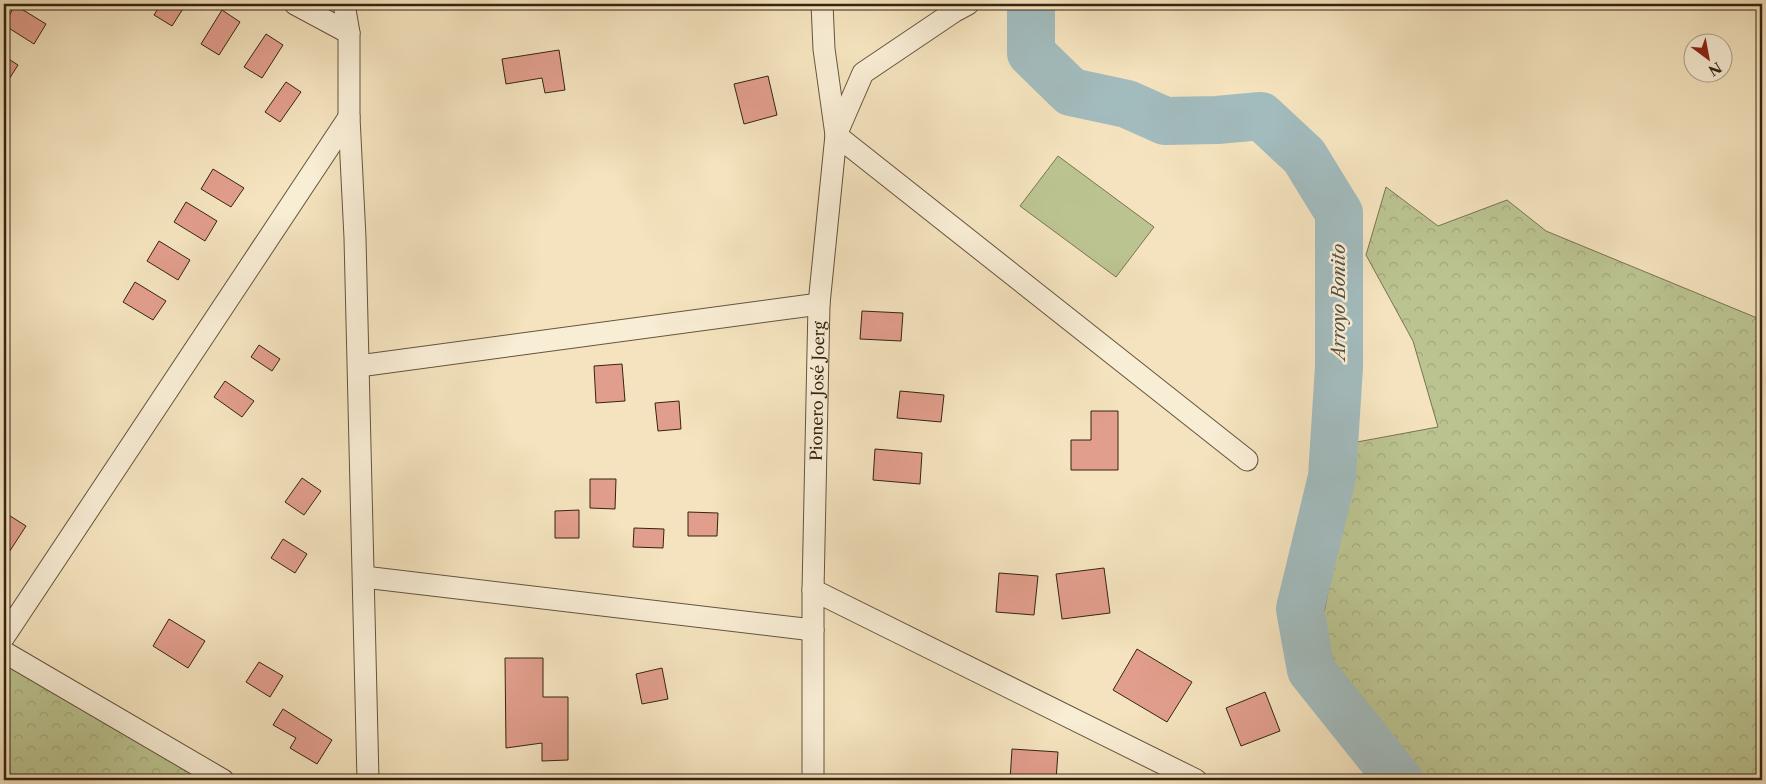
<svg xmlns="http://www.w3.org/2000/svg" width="1766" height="784" font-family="'Libre Caslon Text',serif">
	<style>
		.grass { fill: #bbc491; stroke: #787451 }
		.forest { fill: url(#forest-crowns); stroke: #787451 }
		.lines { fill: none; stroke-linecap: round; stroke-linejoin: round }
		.river { stroke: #a2bbbd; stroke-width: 48 }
		.building { fill: #e19e8c; stroke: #352411 }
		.minor-casing { stroke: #65543c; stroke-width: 23 }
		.minor { stroke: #f8edd5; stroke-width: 21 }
		.labels { text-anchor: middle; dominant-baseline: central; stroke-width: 5; stroke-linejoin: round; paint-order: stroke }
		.street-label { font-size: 16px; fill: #352411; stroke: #f8edd5 }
		.water-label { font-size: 18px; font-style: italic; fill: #565145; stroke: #f8edd5 }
	</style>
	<defs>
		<pattern id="forest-crowns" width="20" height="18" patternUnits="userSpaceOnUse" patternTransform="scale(1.25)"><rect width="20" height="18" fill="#bbc491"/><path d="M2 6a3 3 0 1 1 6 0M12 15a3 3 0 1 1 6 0" fill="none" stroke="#a1a87c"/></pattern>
	</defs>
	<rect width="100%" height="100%" fill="#f4e3be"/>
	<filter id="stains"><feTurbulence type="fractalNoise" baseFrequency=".004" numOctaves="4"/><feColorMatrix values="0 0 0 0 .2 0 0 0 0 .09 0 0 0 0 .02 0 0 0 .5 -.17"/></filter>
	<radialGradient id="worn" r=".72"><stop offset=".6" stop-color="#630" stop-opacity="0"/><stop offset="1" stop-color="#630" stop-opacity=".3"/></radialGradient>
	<path class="grass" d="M1058 156 1154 227 1116 277 1020 206Z"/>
	<path class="forest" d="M1386 187 1438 226 1507 200 1546 231 1762 320V780H1414L1363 727 1318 644 1357 442 1438 427 1413 341 1366 255Z
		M4 649 218 780H4Z"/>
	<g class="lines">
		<path class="river" d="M1030 4 1031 6V53L1071 92 1127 104 1165 121 1217 120 1261 116 1304 156 1339 213V367L1332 477 1300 609 1311 670 1399 780"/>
	</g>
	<path class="building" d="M161 4H186L172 26 154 15Z
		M15 5 46 24 34 44 4 25Z
		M222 10 240 22 219 55 201 44Z
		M266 34 283 45 262 78 244 67Z
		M559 50 565 90 545 93 542 78 506 84 502 59Z
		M4 56 18 65 6 84 4 83Z
		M768 76 777 115 744 124 734 84Z
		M286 82 301 92 280 122 265 112Z
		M213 169 244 188 231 207 201 189Z
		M186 202 217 221 205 241 174 222Z
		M159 241 190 260 178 280 147 261Z
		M135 282 166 301 153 320 123 302Z
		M862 311 903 313 901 341 860 339Z
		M259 345 280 359 272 371 251 357Z
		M622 364 625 401 596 403 594 366Z
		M225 381 254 401 242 417 214 397Z
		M900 391 944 395 941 422 897 418Z
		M679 401 681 429 658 431 655 403Z
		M1091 411H1118V470H1071V440H1091Z
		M875 449 922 453 920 484 873 480Z
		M302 478 321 491 304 515 285 502Z
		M590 479H616L615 509 590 508Z
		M579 510V538H555V511Z
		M4 512 26 526 4 560Z
		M688 512 718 513 717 536H688Z
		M634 528 664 529 663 548 633 547Z
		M283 539 307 554 295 573 271 558Z
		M1104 568 1110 613 1062 619 1056 574Z
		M999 573 1038 576 1034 615 996 612Z
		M169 619 205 641 188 668 153 646Z
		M1137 649 1192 682 1167 722 1113 690Z
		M505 658H543V697H568V760L542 761V743L506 748Z
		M259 662 283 676 270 697 246 682Z
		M662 668 668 699 642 704 636 674Z
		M1265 692 1280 731 1241 746 1226 708Z
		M283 709 332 740 317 764 290 748 296 738 273 725Z
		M1012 749 1058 752 1056 780H1010Z"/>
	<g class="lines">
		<g class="minor-casing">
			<g id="minor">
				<path d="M295 4 349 33"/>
				<path d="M344 4 349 33V117L355 238 368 780"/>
				<path d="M968 4 955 11 863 73 836 135 1247 460"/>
				<path d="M359 366 819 304"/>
				<path d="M364 577 813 630"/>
				<path d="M813 590 1196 780"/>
				<path d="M4 637 349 117"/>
				<path d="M4 652 223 780"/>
				<path id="s1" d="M813 780V590L819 304 836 135 824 49 822 4"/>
			</g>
		</g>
		<use href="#minor" class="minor"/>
	</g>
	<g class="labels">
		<g class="street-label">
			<text stroke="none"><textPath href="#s1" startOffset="389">Pionero José Joerg</textPath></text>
		</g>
		<g class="water-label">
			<text transform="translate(1339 302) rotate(-90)">Arroyo Bonito</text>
		</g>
	</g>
	<rect width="1766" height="784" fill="none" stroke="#f4e3be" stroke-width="20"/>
	<rect x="5" y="5" width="1756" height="774" fill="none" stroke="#352411" stroke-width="2.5"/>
	<rect x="10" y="10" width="1746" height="764" fill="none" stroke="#352411"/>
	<g transform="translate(1708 58) rotate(148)"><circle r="24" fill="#f8edd5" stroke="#aa9d87"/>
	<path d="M0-4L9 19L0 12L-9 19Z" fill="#8f2418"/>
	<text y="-8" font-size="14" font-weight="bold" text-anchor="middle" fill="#352411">N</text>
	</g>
	<rect width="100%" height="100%" filter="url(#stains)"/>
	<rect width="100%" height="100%" fill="url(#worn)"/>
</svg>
